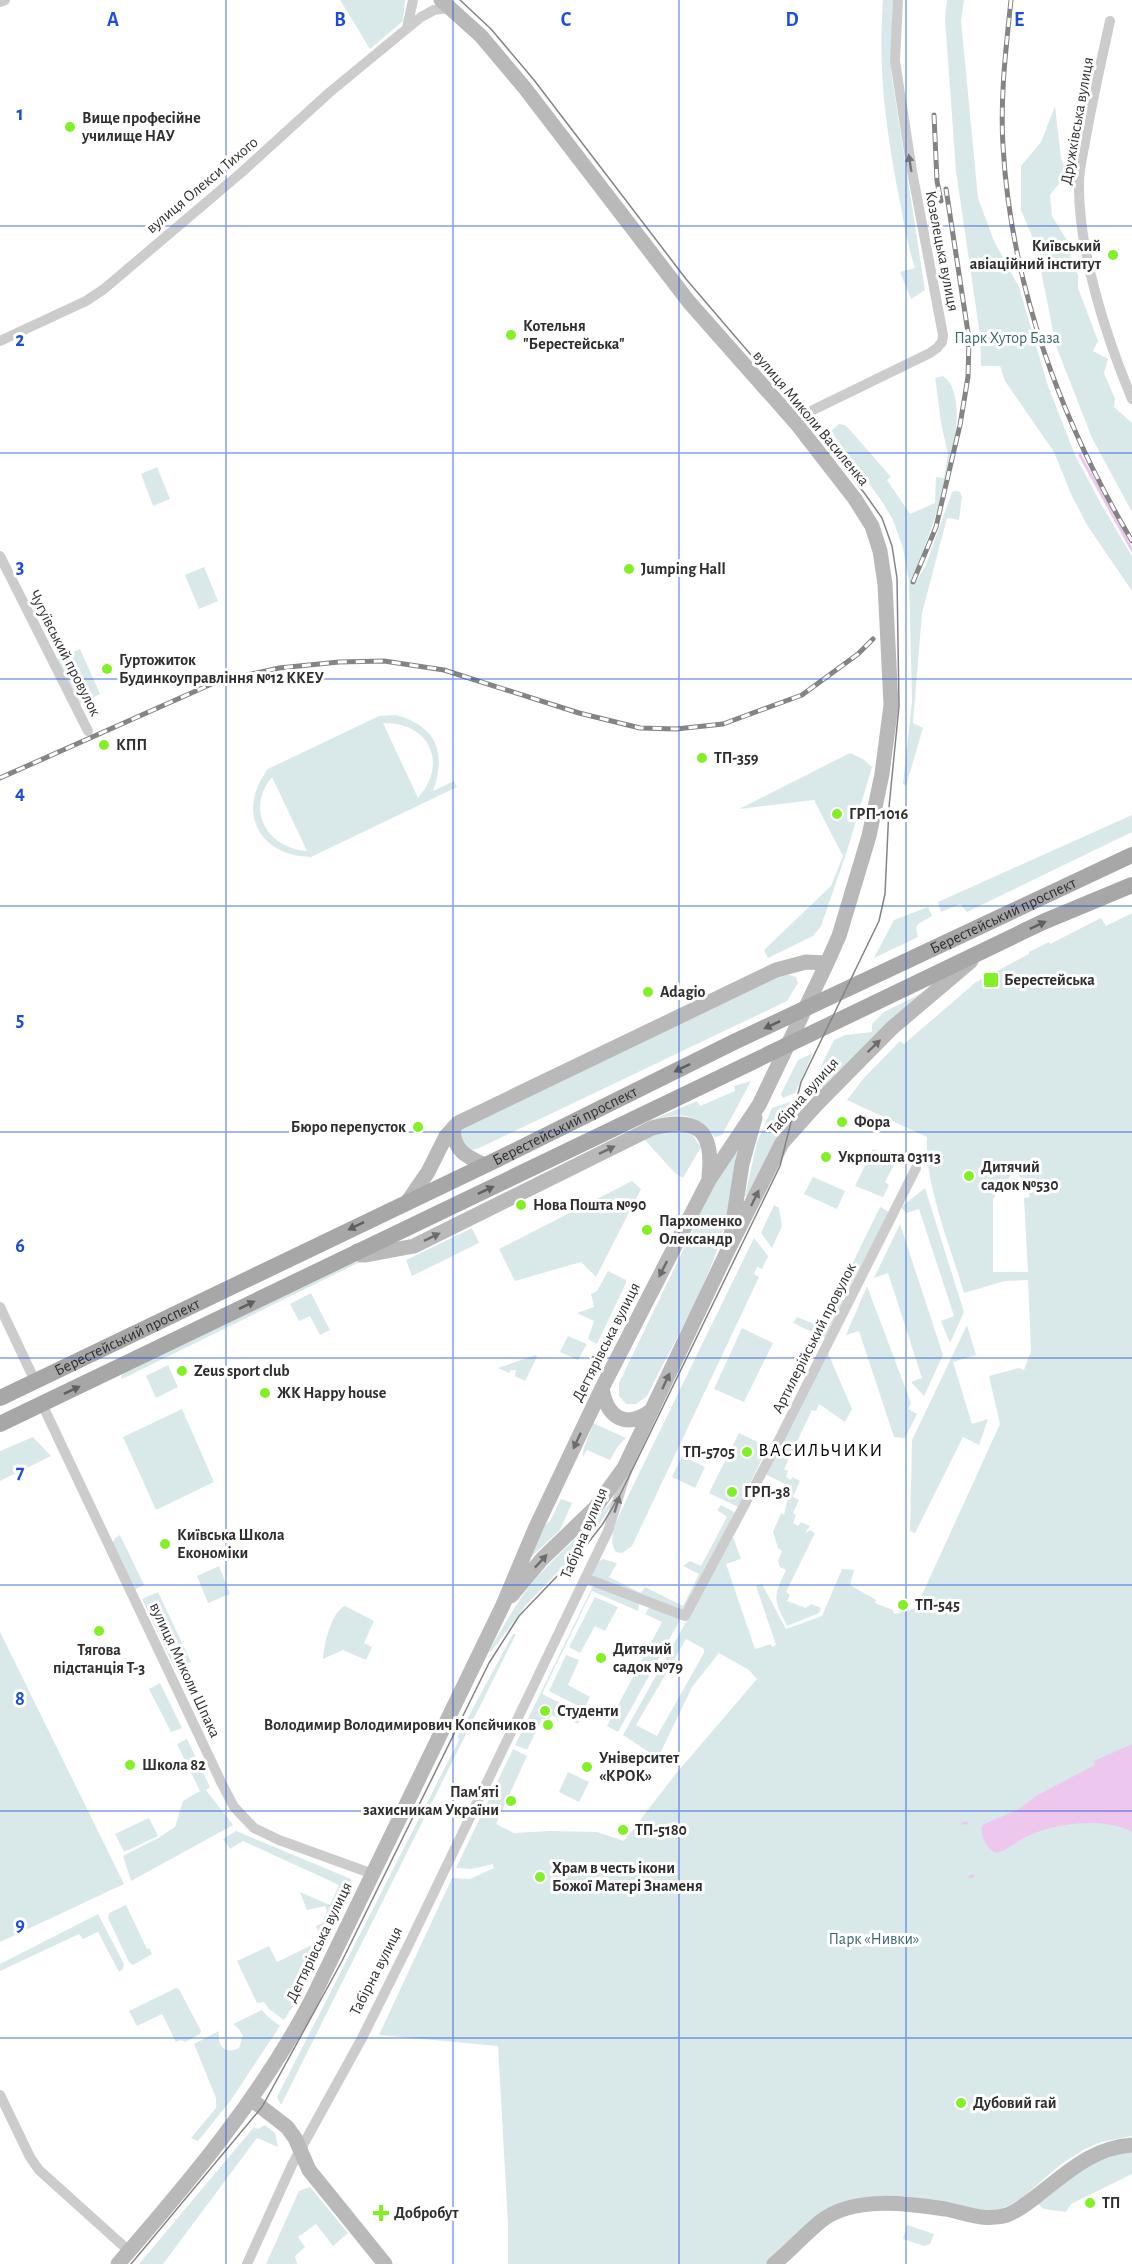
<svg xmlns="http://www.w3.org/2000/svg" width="1132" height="2264" font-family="'Alegreya Sans',sans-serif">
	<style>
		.green { fill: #d9e9ea; fill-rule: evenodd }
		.water { fill: #eec7ee }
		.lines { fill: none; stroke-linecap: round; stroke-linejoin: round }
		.stream { stroke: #eec7ee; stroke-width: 3 }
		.street { stroke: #ccc; stroke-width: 10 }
		.secondary { stroke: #b9b9b9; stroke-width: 15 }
		.primary { stroke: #a7a7a7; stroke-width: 16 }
		.tram { stroke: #848484; stroke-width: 1.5 }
		.rail-casing { stroke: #848484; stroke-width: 5 }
		.rail { stroke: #fff; stroke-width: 3; stroke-dasharray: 9; stroke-linecap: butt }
		.oneway { fill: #767676 }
		.oneway2 { fill: #5f5f5f }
		.oneway3 { fill: #6d6d6d }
		.grid { fill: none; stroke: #1d4ed8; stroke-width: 1.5; stroke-opacity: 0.55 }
		.poi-dot { fill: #82f027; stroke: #fff; stroke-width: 2 }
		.labels { text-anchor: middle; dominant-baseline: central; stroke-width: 6; stroke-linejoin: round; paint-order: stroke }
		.poi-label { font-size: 16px; font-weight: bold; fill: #2f2f2f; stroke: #fff; text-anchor: start }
		.street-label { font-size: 16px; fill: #2f2f2f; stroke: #fff }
		.park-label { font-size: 16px; fill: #39666e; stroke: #fff }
		.neighbourhood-label { font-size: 18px; letter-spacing: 1.5px; fill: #000; stroke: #fff }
		.grid-label { font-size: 20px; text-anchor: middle; font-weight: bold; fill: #1d4ed8; stroke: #fff; stroke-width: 6; stroke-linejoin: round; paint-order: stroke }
	</style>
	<rect width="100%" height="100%" fill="#fff"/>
	<path class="green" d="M340 0H405L403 21 370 49Z
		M883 0H893L891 71 925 290 911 299 900 272 915 268C906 241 903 215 897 187 885 121 878 68 883 0Z
		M947 0H964L961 21 978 198 994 241 1019 287 1048 386 1075 455 1101 504 1132 556V591L1087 525 1071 494 1054 452 1005 381 1000 366H981L980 335 956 171 945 19Z
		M1055 106 1061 159 1068 172 1050 195 1052 216 1071 247 1070 261 1078 275V288L1098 341 1093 351 1108 359 1104 373 1115 399 1114 407 1132 423V512L1092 438 1056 346 1036 246 1021 210V166L1041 142Z
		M934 368 935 378 943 376C982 402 927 545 911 580L913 586 926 565 952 492 956 491 960 492 962 497 959 520 947 518 922 613 913 723 923 728 906 786 903 784 912 701 909 581 903 548 893 520 883 503 831 431 839 424 845 425 851 431 891 477 887 480 910 514 935 503 936 477 944 478 948 454 941 423Z
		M157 467 170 499 153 506 141 474Z
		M204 567 218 601 199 609 185 575Z
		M80 649 100 694 77 705 57 660Z
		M396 715C436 726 447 752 433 791L454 781 457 787 311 857C258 856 236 811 268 769L379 716ZM383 723C429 722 449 763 418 798ZM272 777 307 851C267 848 245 810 272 777Z
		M850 753 863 759 872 767 847 851 821 926 813 936 768 958 764 950 831 886 843 856 814 800 739 809Z
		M1132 815V832L967 912 960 904 941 912 938 902Z
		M928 907 932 916 918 924 916 928 918 937 874 958 894 920Z
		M1132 913V2136L1101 2142 1083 2150 1060 2165 1022 2198 1008 2206 997 2210H981L905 2196 861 2199 767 2264H508V2224L498 2046 379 2035 452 1878 470 1879 494 1868 493 1864 471 1869 456 1868 513 1749 527 1756 496 1824 514 1833 550 1831 597 1832 624 1841 674 1776 757 1679 749 1670 719 1653 692 1687 658 1758 623 1735 733 1537 741 1559 726 1564 755 1649 771 1644 772 1647 776 1645 756 1586 762 1584 786 1629 822 1616 842 1569 854 1570 850 1585 876 1600 875 1603 893 1610 894 1614 916 1608 1000 1424 989 1376 1019 1368 1024 1370 1031 1351 1028 1280 1005 1281 964 1293C951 1247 924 1184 927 1137L847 1100 863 1079 900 1041 904 1044 976 982 1029 954V952L1049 942 1050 944 1101 918 1106 926ZM1015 1170 1027 1187 1030 1197 1024 1198 1028 1272H993V1199ZM686 1639 704 1649V1653L657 1736 636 1725Z
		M783 973 796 977 798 983 787 1001 479 1148 472 1150 463 1147 460 1131 466 1126Z
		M924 992 814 1098 809 1095 808 1092 834 1040 845 1035 872 1032V1024L884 1012Z
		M813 1053 795 1093 783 1098 781 1094 798 1060Z
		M751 1081 722 1135 715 1137C692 1110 679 1113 647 1122L697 1101 700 1106 735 1091 734 1086Z
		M792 1101 787 1126 748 1197 745 1196 757 1142 772 1108Z
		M746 1127C737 1170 730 1215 715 1256 697 1304 670 1350 647 1396L636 1404H626L619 1396V1383L712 1190Z
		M668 1129 691 1133 701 1147 683 1178 675 1173 644 1139Z
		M873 1149 896 1161 885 1182 889 1185 883 1197 855 1186Z
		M813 1177 845 1191 837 1209 804 1194Z
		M632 1181 641 1189 596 1277 581 1262 515 1281 499 1249Z
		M925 1188 964 1312 950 1343 941 1321 954 1316 919 1209 906 1213 901 1207Z
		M774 1205 779 1208 782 1226 772 1248 761 1233Z
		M880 1207 889 1212 849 1293 840 1289Z
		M900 1224 943 1355 924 1396 911 1382 922 1378 888 1273 874 1278Z
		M472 1228 479 1243 412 1276 406 1260Z
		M754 1238 768 1256 762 1269 757 1267 754 1274 759 1277 632 1546 622 1553 616 1552C605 1537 621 1514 627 1498Z
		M360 1262 122 1379 121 1376 129 1368 345 1263Z
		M608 1271 626 1280V1283L597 1344 588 1339 594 1321 577 1313 594 1307 591 1294 597 1291Z
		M867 1286 911 1403 908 1409 917 1414 905 1438 894 1437 859 1331 846 1335Z
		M311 1293 330 1330 320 1335 310 1316 299 1321 290 1304Z
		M836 1297 845 1301 825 1338 793 1323 797 1317 819 1326Z
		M967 1325 976 1355 953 1362 972 1424 988 1419 979 1445 963 1437 915 1533 910 1531 912 1440Z
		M742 1328 773 1343 744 1402 714 1389Z
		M568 1336 587 1344 578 1360 560 1352Z
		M828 1353 852 1409 845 1422 819 1404 816 1411 812 1410 784 1469 788 1471 786 1477 791 1480 792 1477 800 1481 793 1497 799 1500 793 1513 796 1515 793 1523 798 1526 801 1522 810 1526 805 1533 810 1530 815 1533 786 1592 790 1595 787 1601 806 1608 811 1604 821 1608 819 1613 787 1626C773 1598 773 1598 786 1570L780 1567 778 1561 782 1551 778 1548 773 1532 781 1513 784 1515 788 1496 787 1485 765 1474Z
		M536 1355 537 1357 525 1381 515 1376 516 1370H511L509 1373 498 1368Z
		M168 1365 178 1387 156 1398 146 1376Z
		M182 1409 214 1482 156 1510 123 1437Z
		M593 1423 626 1438 618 1446 610 1460 587 1450 583 1457C582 1446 591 1434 593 1423Z
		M739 1433 768 1447 738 1507 709 1493Z
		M33 1437 51 1456 0 1481V1451Z
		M682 1456 705 1467 695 1488 672 1477Z
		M615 1497 616 1498 599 1525 580 1549 526 1605 491 1652 489 1651C504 1625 518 1599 537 1577 563 1549 591 1526 615 1497Z
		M561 1499 572 1503 560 1530 530 1558 540 1530 550 1521Z
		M721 1505 734 1512 735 1515 685 1611 594 1578 592 1573 598 1562 603 1559 617 1563 609 1577 641 1593 645 1587 683 1606 699 1574 683 1566 690 1561 701 1566 727 1517 717 1510Z
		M120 1535 144 1585 134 1590 112 1544 115 1538Z
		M219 1566 230 1594 208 1603 197 1576Z
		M593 1586 640 1600 638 1611 592 1591 542 1694 583 1714 578 1724 566 1718 567 1715 561 1713 558 1718 552 1715 548 1721 542 1719 527 1750 515 1745Z
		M158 1592 191 1662 175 1669 142 1599Z
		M595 1597 618 1607 605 1631 595 1626 580 1653 569 1647Z
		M651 1605 678 1615 680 1620 618 1732 607 1726 662 1622 645 1614Z
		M345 1606 374 1621 364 1643 372 1647 366 1660 343 1650 323 1659C324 1644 331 1612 345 1606Z
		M0 1632 124 1884 0 1942Z
		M513 1634H516L281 2105 277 2097 459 1740 458 1736Z
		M566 1655 579 1660 568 1685 590 1697 584 1709 549 1691Z
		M160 1683 182 1728 171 1732 149 1689Z
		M187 1739 210 1787 206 1790 233 1825 131 1881 123 1856 158 1838 175 1827 183 1801 200 1791 177 1744Z
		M568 1772 589 1782 579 1802 559 1792Z
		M149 1818 158 1836 124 1852 115 1834Z
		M236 1831 351 1879 352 1884 300 1995 284 2020 269 2009 264 2002 257 2003 237 1961 269 1946 277 1962 316 1943 320 1936 316 1926 322 1923 327 1911 325 1906 307 1910 300 1892 330 1905 339 1885 243 1841 230 1849 223 1839Z
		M126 1905 147 1949 149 1948 152 1954 133 1965 129 1962 108 1918 109 1913Z
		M98 1914 124 1964 123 1969 119 1972 98 1932 83 1939 79 1934 0 1971V1964Z
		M176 1988 179 1989 201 2031 200 2034 185 2042 181 2040 176 2042 162 2014 137 2026 129 2011Z
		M262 2010 267 2016 280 2026 231 2100 198 2141 191 2138 216 2108V2098L194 2044 219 2031C217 2046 225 2055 239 2048L243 2036 239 2029 233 2024Z
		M265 2125 275 2133 278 2147 257 2138 163 2264H139L254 2127 258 2129Z
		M1132 2149V2174L1071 2204 1066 2212 1044 2209 1038 2204 1097 2158Z
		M310 2187 348 2233 333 2246 316 2224 298 2237 305 2247 295 2256 297 2264H266L299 2191Z
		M907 2225 934 2234 930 2244 924 2246 903 2239Z"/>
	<path class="water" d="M1132 1744V1832C1105 1817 1057 1823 1030 1835 1018 1840 1009 1850 996 1853 986 1849 980 1835 982 1825L1019 1809 1036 1796 1095 1765 1094 1761Z"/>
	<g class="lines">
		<path class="stream" d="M1080 455 1132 550
			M963 1823H967
			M970 1877 973 1876"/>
		<path class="street" d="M0 2 5 0
			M1110 21C1101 62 1092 102 1085 142 1083 155 1079 169 1079 183 1078 250 1106 337 1132 399
			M407 28 413 0
			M0 341 86 301 104 289 242 172 330 92 421 17 434 10 450 8
			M796 423 813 410 930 353 937 348 942 342 943 335 912 171 895 61 898 0
			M0 556 88 731
			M0 1307 35 1381
			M42 1404 222 1784 234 1807 254 1828 279 1840 373 1874
			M585 1578 685 1616 776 1446 916 1168
			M0 2095 30 2157 39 2170 129 2251
			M247 2264 292 2165 362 2038 409 1944 566 1618 608 1531 628 1467"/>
		<path class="secondary" d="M453 1128C454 1151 465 1156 485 1165
			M408 1201 428 1172 446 1136 458 1123 776 970 806 962 827 963
			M731 1235 742 1164 755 1118
			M357 1251 361 1255H366L414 1246 652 1128C697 1116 714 1130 709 1176
			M602 1388C607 1418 626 1430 652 1410
			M511 1596 542 1559 595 1508 624 1468 728 1250 782 1143 816 1105 892 1028 971 961
			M252 2100 287 2127 295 2138 309 2170 385 2264
			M118 2264C190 2181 261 2097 312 1999L503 1605 535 1529 602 1388 709 1180 759 1105 827 963 839 936 869 836 882 774 891 705 885 584 880 551 872 526 855 499 796 423 689 302 524 87 481 36 441 0
			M774 2264C791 2250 805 2234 821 2221 853 2196 907 2203 945 2209 966 2213 985 2222 1007 2215 1018 2211 1029 2202 1038 2195 1068 2172 1092 2148 1132 2145"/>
		<g class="primary">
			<path id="s1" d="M0 1398 494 1161 734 1042 1132 855"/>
			<path d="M0 1424 1043 922 1132 885"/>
		</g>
		<path class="tram" d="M131 2264 262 2107 342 1961 489 1663 519 1616 584 1548 602 1525 619 1497 780 1166 801 1082 879 921 885 894 889 807 899 706 897 578 892 546 882 518 865 494 804 417 686 279 534 80 491 29 460 0"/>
		<g class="rail-casing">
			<path id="rail" d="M1011 0C1006 48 1000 97 1003 146 1011 286 1061 421 1132 541
				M934 115 937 181 941 201
				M913 582 936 527 960 425 968 377 969 339 946 189
				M0 778 216 682 279 668 339 662 384 661 444 670 579 713 640 728 676 729 723 724 802 695 858 654 873 639"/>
		</g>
		<use href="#rail" class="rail"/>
	</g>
	<defs><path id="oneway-solid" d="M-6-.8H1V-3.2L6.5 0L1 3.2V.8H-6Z" transform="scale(1.5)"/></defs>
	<g class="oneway">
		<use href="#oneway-solid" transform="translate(910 163) rotate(-99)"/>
		<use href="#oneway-solid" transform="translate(617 1504) rotate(-73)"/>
	</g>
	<g class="oneway2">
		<use href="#oneway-solid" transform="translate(1038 925) rotate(-25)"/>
		<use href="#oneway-solid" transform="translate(772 1025) rotate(155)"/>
		<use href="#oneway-solid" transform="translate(682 1068) rotate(154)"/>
		<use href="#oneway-solid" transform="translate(486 1190) rotate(-25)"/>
		<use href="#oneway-solid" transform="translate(356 1226) rotate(154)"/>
		<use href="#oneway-solid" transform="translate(247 1305) rotate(-26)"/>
		<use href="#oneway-solid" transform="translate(72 1390) rotate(-25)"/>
	</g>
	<g class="oneway3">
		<use href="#oneway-solid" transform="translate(874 1046) rotate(-44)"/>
		<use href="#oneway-solid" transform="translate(607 1150) rotate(-26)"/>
		<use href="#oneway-solid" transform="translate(755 1198) rotate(-64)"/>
		<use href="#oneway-solid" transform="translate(432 1237) rotate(-26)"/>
		<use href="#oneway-solid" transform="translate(663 1269) rotate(117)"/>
		<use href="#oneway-solid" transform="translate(666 1381) rotate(-65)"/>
		<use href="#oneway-solid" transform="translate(577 1441) rotate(115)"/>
		<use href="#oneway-solid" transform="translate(541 1561) rotate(-47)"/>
	</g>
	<path class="grid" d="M226 0V2264M453 0V2264M679 0V2264M906 0V2264M0 226H1132M0 453H1132M0 679H1132M0 906H1132M0 1132H1132M0 1358H1132M0 1585H1132M0 1811H1132M0 2038H1132"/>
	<g class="poi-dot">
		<circle cx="70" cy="127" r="6"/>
		<circle cx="1113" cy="255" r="6"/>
		<circle cx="511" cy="335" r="6"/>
		<circle cx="629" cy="569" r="6"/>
		<circle cx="107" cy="669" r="6"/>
		<circle cx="104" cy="745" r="6"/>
		<circle cx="702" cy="758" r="6"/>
		<circle cx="837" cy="814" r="6"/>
		<rect x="983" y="972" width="16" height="16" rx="3"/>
		<circle cx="648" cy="992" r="6"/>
		<circle cx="842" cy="1122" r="6"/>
		<circle cx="418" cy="1127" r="6"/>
		<circle cx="826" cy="1157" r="6"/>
		<circle cx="969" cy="1176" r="6"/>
		<circle cx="521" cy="1205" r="6"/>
		<circle cx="647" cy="1230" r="6"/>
		<circle cx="182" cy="1371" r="6"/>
		<circle cx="265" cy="1393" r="6"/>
		<circle cx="747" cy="1452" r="6"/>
		<circle cx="732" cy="1492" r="6"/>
		<circle cx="165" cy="1544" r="6"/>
		<circle cx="903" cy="1605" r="6"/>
		<circle cx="99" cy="1631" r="6"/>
		<circle cx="601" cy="1658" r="6"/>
		<circle cx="545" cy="1711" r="6"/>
		<circle cx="548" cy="1725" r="6"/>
		<circle cx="130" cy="1765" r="6"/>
		<circle cx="587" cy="1767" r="6"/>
		<circle cx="511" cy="1801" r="6"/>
		<circle cx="623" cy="1830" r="6"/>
		<circle cx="540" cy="1877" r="6"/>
		<circle cx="961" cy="2103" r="6"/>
		<circle cx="1090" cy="2203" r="6"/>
		<path d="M378 2204h6v6h6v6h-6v6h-6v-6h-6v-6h6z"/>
	</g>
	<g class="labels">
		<g class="poi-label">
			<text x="82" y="118">Вище професійне<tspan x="82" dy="18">училище НАУ</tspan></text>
			<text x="1101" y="246" text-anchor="end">Київський<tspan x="1101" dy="18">авіаційний інститут</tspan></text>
			<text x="523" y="326">Котельня<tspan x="523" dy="18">"Берестейська"</tspan></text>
			<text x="641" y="569">Jumping Hall</text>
			<text x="119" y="660">Гуртожиток<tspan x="119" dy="18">Будинкоуправління №12 ККЕУ</tspan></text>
			<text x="116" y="745">КПП</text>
			<text x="714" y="758">ТП-359</text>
			<text x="849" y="814">ГРП-1016</text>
			<text x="1004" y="980">Берестейська</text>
			<text x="660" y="992">Adagio</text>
			<text x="854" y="1122">Фора</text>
			<text x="406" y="1127" text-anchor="end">Бюро перепусток</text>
			<text x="838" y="1157">Укрпошта 03113</text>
			<text x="981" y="1167">Дитячий<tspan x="981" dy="18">садок №530</tspan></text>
			<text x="533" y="1205">Нова Пошта №90</text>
			<text x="659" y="1221">Пархоменко<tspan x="659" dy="18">Олександр</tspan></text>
			<text x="194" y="1371">Zeus sport club</text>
			<text x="277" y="1393">ЖК Happy house</text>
			<text x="735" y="1452" text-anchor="end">ТП-5705</text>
			<text x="744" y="1492">ГРП-38</text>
			<text x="177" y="1535">Київська Школа<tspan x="177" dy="18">Економіки</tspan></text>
			<text x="915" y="1605">ТП-545</text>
			<text x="613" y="1649">Дитячий<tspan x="613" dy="18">садок №79</tspan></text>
			<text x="99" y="1650" text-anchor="middle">Тягова<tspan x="99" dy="18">підстанція Т-3</tspan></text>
			<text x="557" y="1711">Студенти</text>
			<text x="536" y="1725" text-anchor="end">Володимир Володимирович Копєйчиков</text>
			<text x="599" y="1758">Університет<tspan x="599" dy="18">«КРОК»</tspan></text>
			<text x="142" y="1765">Школа 82</text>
			<text x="499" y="1792" text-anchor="end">Пам'яті<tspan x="499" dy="18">захисникам України</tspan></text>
			<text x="635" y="1830">ТП-5180</text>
			<text x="552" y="1868">Храм в честь ікони<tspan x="552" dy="18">Божої Матері Знаменя</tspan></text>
			<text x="973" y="2103">Дубовий гай</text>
			<text x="1102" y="2203">ТП</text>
			<text x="394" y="2213">Добробут</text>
		</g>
		<g class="street-label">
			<text transform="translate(1077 121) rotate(-80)">Дружківська вулиця</text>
			<text transform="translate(202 185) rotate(-40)">вулиця Олекси Тихого</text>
			<text transform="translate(942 251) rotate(79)">Козелецька вулиця</text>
			<text transform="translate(811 418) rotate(50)">вулиця Миколи Василенка</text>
			<text transform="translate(65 653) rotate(63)">Чугуївський провулок</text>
			<text stroke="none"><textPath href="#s1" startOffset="1113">Берестейський проспект</textPath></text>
			<text transform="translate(803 1096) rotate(-48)">Табірна вулиця</text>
			<text stroke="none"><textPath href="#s1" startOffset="627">Берестейський проспект</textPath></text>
			<text stroke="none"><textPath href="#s1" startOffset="141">Берестейський проспект</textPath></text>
			<text transform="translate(814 1338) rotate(-63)">Артилерійський провулок</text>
			<text transform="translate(606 1342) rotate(-63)">Дегтярівська вулиця</text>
			<text transform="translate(584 1533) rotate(-67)">Табірна вулиця</text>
			<text transform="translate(185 1670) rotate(65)">вулиця Миколи Шпака</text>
			<text transform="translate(319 1942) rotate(-64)">Дегтярівська вулиця</text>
			<text transform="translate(376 1971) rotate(-63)">Табірна вулиця</text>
		</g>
		<g class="park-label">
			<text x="1007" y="338">Парк Хутор База</text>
			<text x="874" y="1939">Парк «Нивки»</text>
		</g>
		<g class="neighbourhood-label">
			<text x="821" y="1451">ВАСИЛЬЧИКИ</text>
		</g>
	</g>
	<g class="grid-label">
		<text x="113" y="26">A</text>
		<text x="340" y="26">B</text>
		<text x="566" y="26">C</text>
		<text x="792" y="26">D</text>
		<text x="1019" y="26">E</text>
		<text x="20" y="120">1</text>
		<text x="20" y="346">2</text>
		<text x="20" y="573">3</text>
		<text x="20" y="799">4</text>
		<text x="20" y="1026">5</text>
		<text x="20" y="1252">6</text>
		<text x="20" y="1478">7</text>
		<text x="20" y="1705">8</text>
		<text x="20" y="1931">9</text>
	</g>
</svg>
